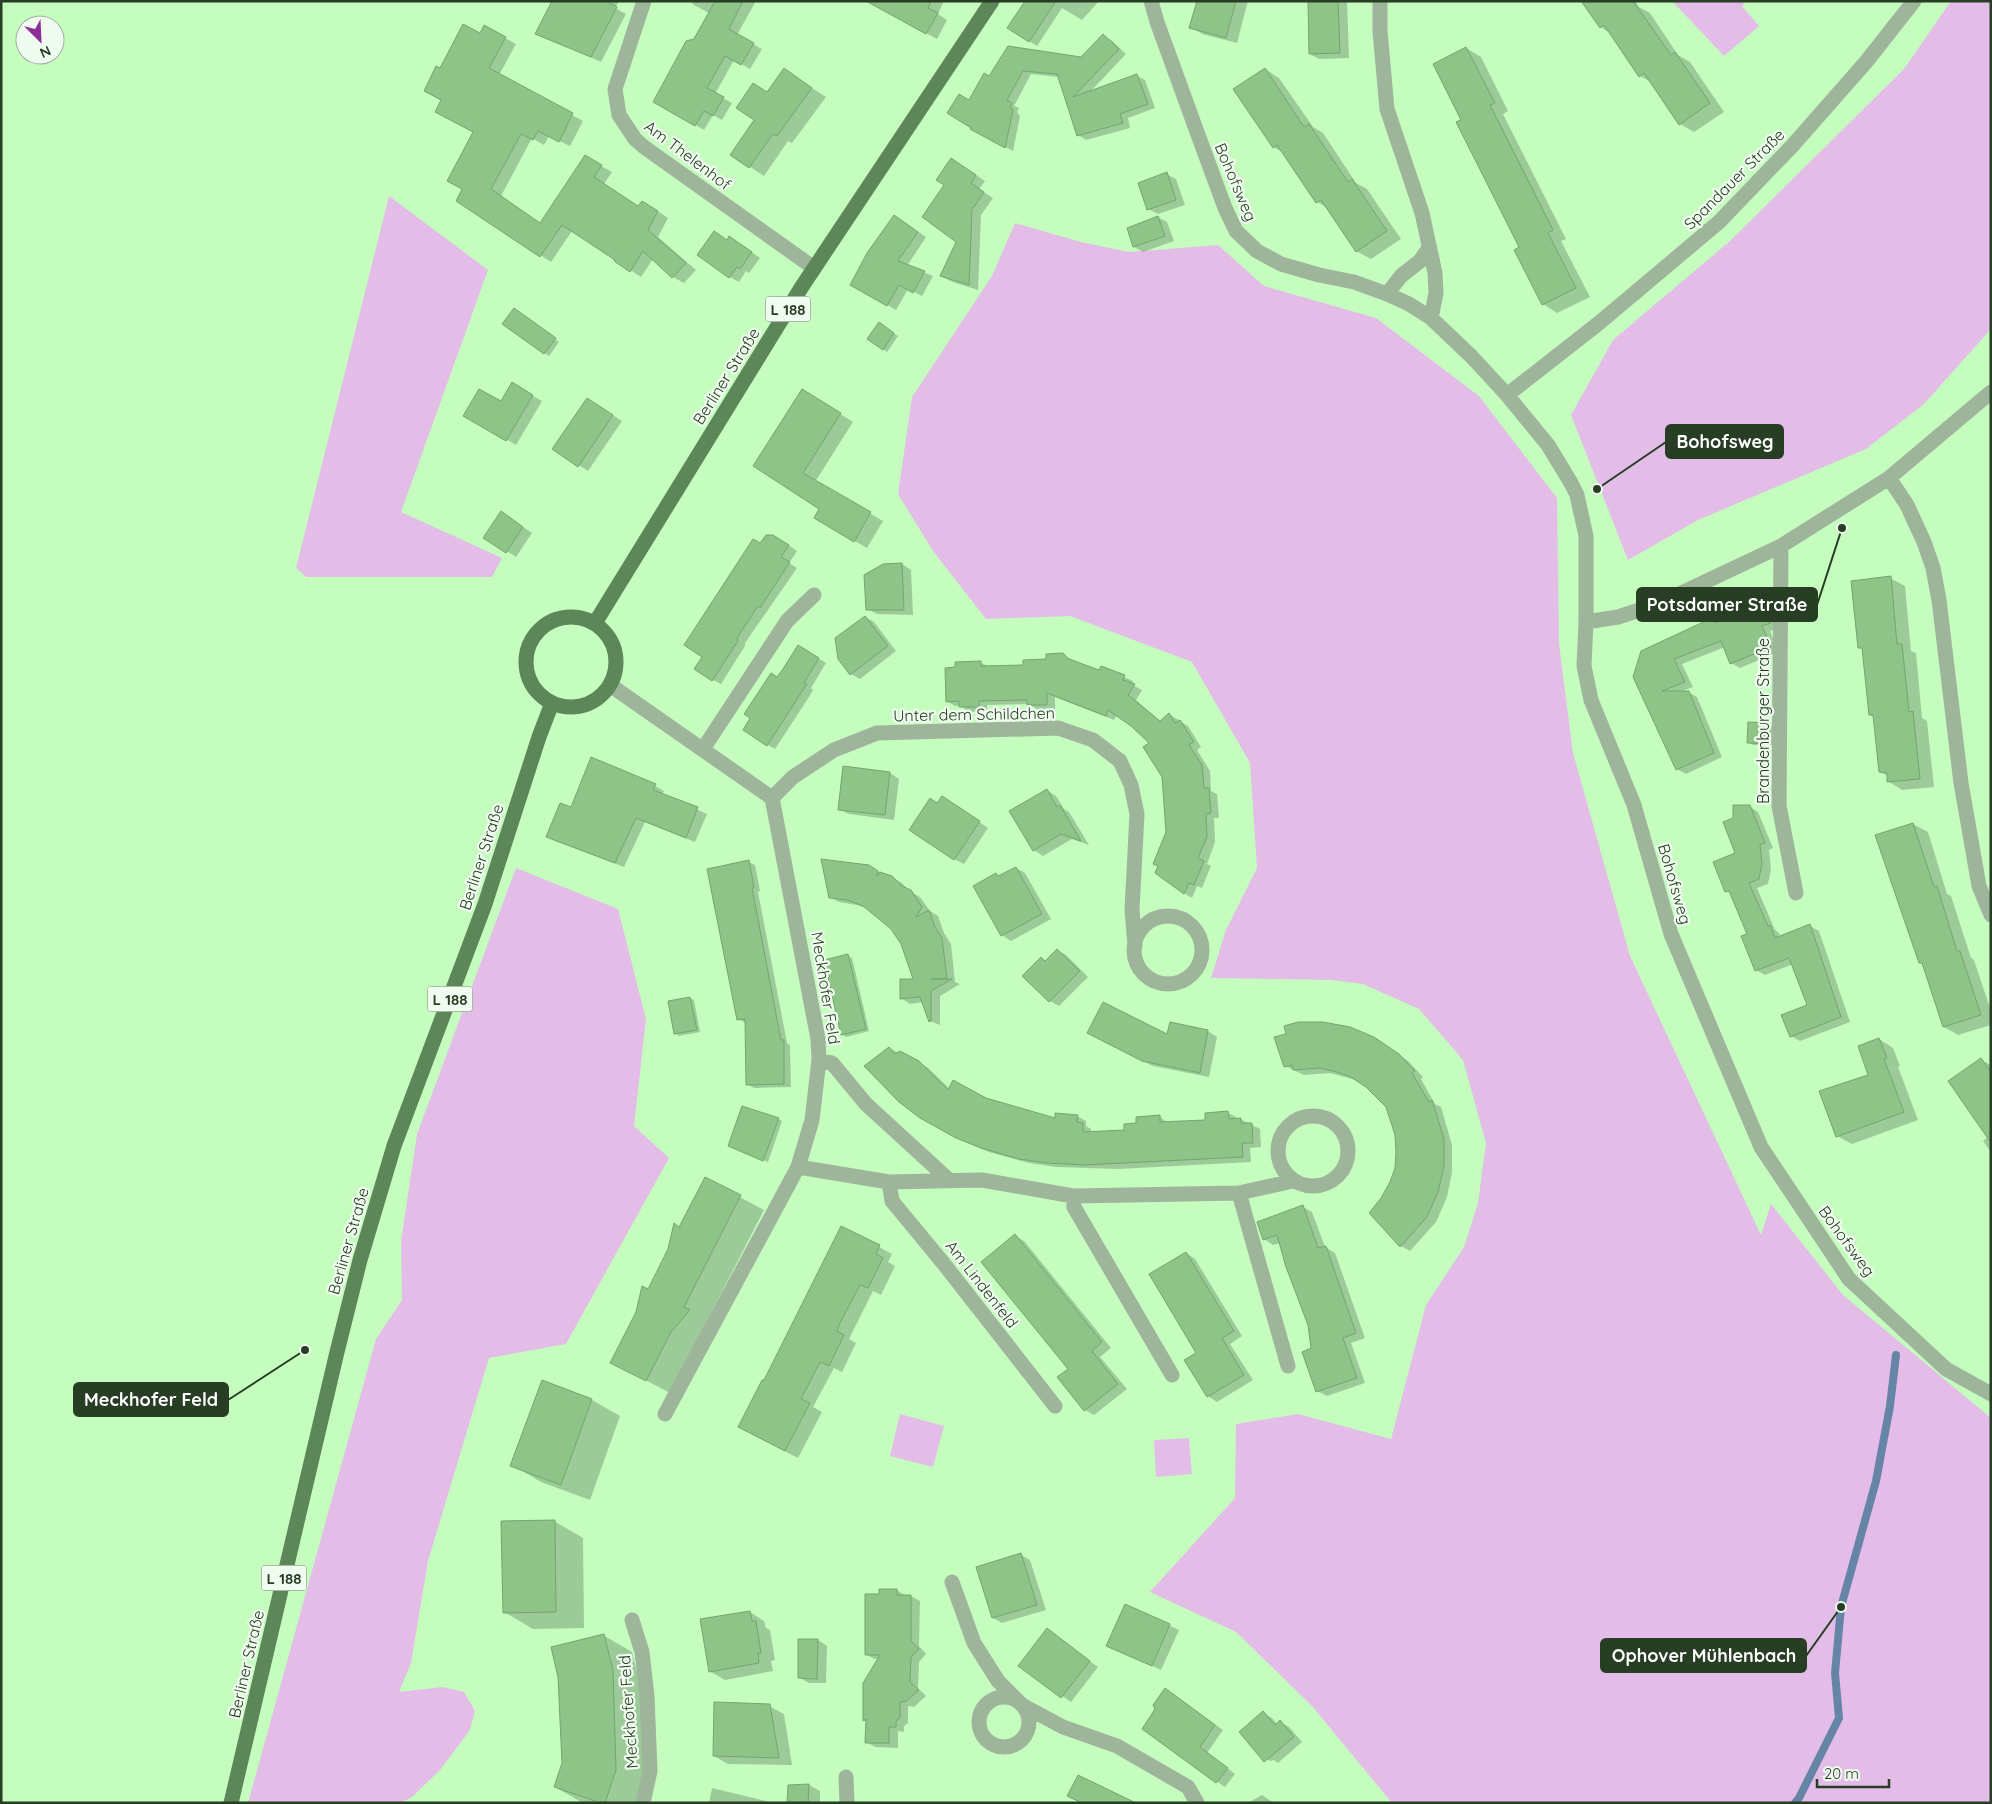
<svg xmlns="http://www.w3.org/2000/svg" width="1992" height="1804" font-family="Quicksand,sans-serif">
	<style>
		.green { fill: #e3bde8 }
		.shadow { fill: #0003; fill-rule: evenodd }
		.lines { fill: none; stroke-linecap: round; stroke-linejoin: round }
		.stream { stroke: #6684a6; stroke-width: 8 }
		.building { fill: #8ec488; stroke: #71a76c }
		.minor { stroke: #9eb49b; stroke-width: 15 }
		.major { stroke: #5d8659; stroke-width: 15 }
		.labels { text-anchor: middle; dominant-baseline: central; stroke-width: 4.5; stroke-linejoin: round; paint-order: stroke }
		.shield { fill: #f0fcef; stroke: #637661; stroke-width: 1 }
		.shield-label { font-size: 15px; font-weight: bold; fill: #273d24 }
		.street-label { font-size: 16px; fill: #273d24; stroke: #f0fcef }
		.leader { fill: none; stroke: #273d24; stroke-width: 2 }
		.callout-dot { fill: #273d24; stroke: #f0fcef; stroke-width: 2 }
		.callout { fill: #273d24; stroke: #273d24; stroke-width: 2 }
		.callout-label { font-size: 18px; text-anchor: middle; font-weight: bold; fill: #fff }
	</style>
	<rect width="100%" height="100%" fill="#c4fdbe"/>
	<path class="green" d="M1672 1H1743L1745 3 1742 6 1759 26 1724 56Z
		M1951 1H1991V329L1924 404 1866 449 1698 520 1628 560 1571 415 1613 340 1730 241 1904 69Z
		M389 196 488 270 401 512 502 558 492 577H306L296 568Z
		M1015 223 1081 242 1129 252 1218 245 1264 286 1376 318 1479 396 1557 498 1559 644 1573 753 1630 956 1761 1235 1771 1204 1843 1295 1991 1418V1803H1392L1312 1706 1236 1632 1150 1592 1235 1498 1236 1424 1298 1414 1391 1439 1426 1305 1464 1247 1478 1203 1486 1143 1463 1060 1419 1009 1363 984 1331 980 1211 978 1226 930 1257 868 1250 763 1192 662 1070 616 986 619 933 551 898 494 912 397 992 276Z
		M516 868 618 909 646 1019 634 1126 669 1158 566 1344 489 1358 428 1561 411 1663 399 1692 443 1687 464 1692 475 1711 470 1730 440 1770 412 1797 401 1803H248L376 1339 402 1300 401 1241 417 1134Z
		M900 1414 944 1426 933 1467 890 1456Z
		M1189 1438 1192 1474 1156 1477 1154 1440Z"/>
	<path class="shadow" d="M565 1H619L615 8 626 14 601 62 536 33Z
		M693 1H756L737 35 762 49 750 69 734 60 715 94 732 103 722 120 713 115 704 130 655 101 709 13 692 4Z
		M868 1H944L938 14 947 20 937 39Z
		M1027 1H1099L1082 20 1062 8 1037 46 1009 28Z
		M1198 1H1248L1237 43 1202 34 1191 27Z
		M1309 1H1347L1349 58 1319 59 1310 54Z
		M1583 1H1635L1639 7 1650 13 1678 55 1690 62 1724 112 1694 132 1680 124 1651 82 1640 76 1611 34 1601 27Z
		M485 27 516 44 499 75 583 121 570 146 549 136 544 145 532 138 501 196 541 224 585 157 612 172 604 184 639 207 653 208 668 218 658 237 696 270 684 283 673 277 653 259 641 277 572 231 551 262 457 200 464 189 475 132 443 100 441 70 481 35Z
		M1103 36 1111 40 1126 54 1089 93 1137 76 1145 80 1155 108 1128 118 1130 128 1086 140 1078 135 1059 77 1031 74 1014 106 1019 108 1017 112 1020 116 1013 151 972 129 969 101 989 78 1082 59Z
		M1466 48 1481 57 1508 111 1503 114 1566 239 1561 241 1590 297 1557 313 1543 304 1520 248Z
		M1265 69 1279 78 1313 127 1323 133 1356 183 1367 189 1401 239 1371 259 1356 251 1328 208 1317 202 1284 153 1273 147Z
		M784 70 826 97 792 143 788 141 764 176 732 155 756 120 768 93Z
		M961 165 985 181 979 189 993 198 981 215 978 290 950 281 941 275 958 241ZM973 206 974 207 968 221Z
		M1166 174 1176 179 1185 205 1158 214 1148 209Z
		M1158 217 1167 222 1174 241 1143 252 1134 247Z
		M902 221 926 237 907 266 933 276 922 296 908 289 896 310 851 284Z
		M728 241 739 243 760 258 749 273 746 271 739 282 730 277Z
		M518 312 559 342 549 356 504 324Z
		M883 326 898 336 887 352 883 349Z
		M512 384 542 401 516 445 465 415 501 403Z
		M815 398 853 422 815 482 883 521 867 548 815 518 821 508 755 465Z
		M597 405 622 421 588 471 554 449Z
		M510 518 532 533 516 557 485 537Z
		M782 541 797 551 789 563 797 568 745 643V646L721 684 713 680 703 657 761 544Z
		M902 564 911 570 913 615 877 614 868 609Z
		M1890 578 1905 586 1911 651 1916 653 1922 718 1927 721 1934 787 1902 790 1888 781V776L1880 772 1874 717 1870 715 1864 650 1859 647Z
		M1765 605 1774 610 1779 628 1770 631 1778 652 1740 668 1731 663 1725 647 1682 664 1693 687 1679 692H1688L1697 697 1722 757 1686 774 1677 769 1634 677 1712 619 1719 623Z
		M865 617 874 622 896 651 860 679 851 674Z
		M798 646 826 663 811 688 813 690 809 697 775 749 768 745 777 678Z
		M1062 655 1100 672 1102 667 1133 681 1132 685 1142 690 1136 700 1161 722 1169 714 1188 726 1201 747 1197 750 1210 771 1211 791 1217 794 1219 818H1214L1215 842 1207 864 1211 866 1202 888 1197 886 1192 898 1184 893 1168 833 1163 777 1151 744 1132 725 1117 715 1114 720 1055 697V709H1037L1028 704 987 705V711L969 712 961 706H955L947 701 980 662 989 667 1024 666Z
		M1769 724 1773 726V745H1753L1749 742Z
		M845 768 890 773 899 779 894 820 849 814 839 809Z
		M655 786 664 791 662 794 707 814 695 842 645 822 624 867 556 841 548 836 572 809Z
		M1047 790 1056 796 1064 809 1069 812 1089 845 1072 839 1043 856 1034 850Z
		M952 803 988 828 964 864 954 859 938 804Z
		M1749 806 1758 812 1773 848 1769 850 1771 870 1768 884 1757 888 1775 930 1778 932 1781 937 1810 926 1819 931 1850 1022 1800 1041 1791 1036 1808 1006 1793 964 1765 975 1756 970 1749 934 1732 894 1726 891 1736 854 1735 818Z
		M1913 824 1928 832 1947 894 1951 896 1971 958 1974 960 1991 1011V1025L1958 1035 1944 1027 1924 965 1920 963Z
		M748 862 755 865 760 891 758 892 787 1043 790 1045 791 1087 754 1088 747 1084 746 1023 738 1019Z
		M868 866 902 883 909 891 920 897 930 911 938 916 944 933 951 944 955 982 960 984 940 996V1025L930 1021 923 1002 910 1004 901 998 915 980 902 943 892 928 869 909 857 905 839 902 830 897Z
		M1016 868 1025 873 1051 919 1011 941 1002 935 996 875 999 877Z
		M1057 950 1066 955 1088 977 1059 1006 1050 1001 1042 959 1046 962Z
		M848 956 852 958 869 1031 846 1037 842 1034Z
		M690 998 694 1000 700 1032 679 1036 675 1033Z
		M1171 1024 1208 1031 1217 1037 1209 1077 1153 1066 1098 1038 1168 1036Z
		M1879 1039 1893 1048 1900 1066 1898 1067 1918 1120 1852 1144 1837 1136 1870 1075Z
		M1383 1044 1408 1061 1423 1077 1421 1079 1435 1104 1441 1107 1452 1145V1172L1447 1197 1436 1222 1410 1251 1401 1246 1370 1213 1382 1199 1392 1182 1396 1169 1398 1152 1396 1135 1387 1106 1359 1081 1330 1073 1304 1075 1285 1066Z
		M889 1048 927 1067 950 1089 1056 1120 1077 1116 1086 1121V1126L1091 1129V1133L1126 1131 1159 1116 1168 1123 1206 1121 1228 1113 1236 1117 1237 1120 1240 1119 1260 1129 1261 1147 1250 1148 1251 1162 1119 1169 1056 1167 1029 1163 989 1152 966 1142 921 1117Z
		M1981 1060 1991 1065V1152L1983 1141 1988 1137Z
		M778 1119 782 1121 768 1162 729 1146Z
		M706 1179 764 1210 670 1393 612 1362Z
		M1303 1207 1312 1212 1325 1247 1335 1253 1365 1338 1351 1343 1365 1383 1327 1396 1317 1391 1309 1325 1280 1243 1273 1245 1264 1239Z
		M1015 1236 1024 1241 1111 1348 1100 1357 1127 1389 1094 1415 1085 1410 1070 1369Z
		M879 1247 892 1254 888 1262 895 1266 881 1295 873 1291 849 1339 856 1343 842 1372 834 1368 813 1407 822 1412 798 1458 752 1434 764 1382Z
		M1186 1253 1195 1259 1242 1336 1230 1344 1253 1380 1217 1402 1208 1396 1198 1354Z
		M543 1382 592 1400 620 1416 590 1500 541 1482 512 1465Z
		M554 1521 583 1538 584 1628 533 1629 504 1612Z
		M1021 1555 1030 1560 1046 1610 1002 1623 993 1618Z
		M897 1590 905 1596H911L920 1601 919 1646 926 1654 919 1662 918 1688 926 1696 914 1707 908 1706V1723L904 1726V1732L898 1731V1748L875 1747 867 1742V1722L864 1721 865 1683 879 1659H874L866 1654 880 1596Z
		M1125 1605 1179 1630 1161 1670 1108 1646Z
		M750 1612 764 1621 766 1628 770 1630 775 1660 771 1661 773 1671 725 1680 711 1672Z
		M1048 1630 1098 1667 1071 1702 1020 1666Z
		M603 1635 632 1652 641 1688 645 1787 639 1803H583L555 1787Z
		M818 1640 827 1646 826 1683H809L800 1678Z
		M1173 1694 1223 1730 1207 1753 1235 1774 1225 1787 1143 1728Z
		M769 1706 784 1714 792 1765 728 1764 714 1756Z
		M1263 1713 1272 1718 1277 1724 1280 1722 1289 1727 1302 1742 1278 1763 1274 1760 1270 1761 1261 1756Z
		M809 1785 820 1791V1803H789Z
		M712 1788 774 1803H709Z
		M1262 1795 1274 1803H1248Z"/>
	<g class="lines">
		<path class="stream" d="M1795 1803 1799 1798 1839 1718 1835 1673 1841 1607 1876 1481 1890 1406 1896 1355"/>
	</g>
	<path class="building" d="M552 1H606L617 7 591 57 535 34Z
		M715 1H743L729 29 754 43 741 65 725 56 707 88 724 97 713 116 704 111 695 126 653 102 686 41 694 39Z
		M866 1H931L928 8 938 13 926 34Z
		M1025 1H1056L1029 42 1007 28Z
		M1197 1H1236L1226 38 1189 28Z
		M1308 1H1338L1340 53 1309 54Z
		M1581 1H1633L1671 55 1675 52 1710 103 1679 125 1644 73 1639 77 1604 25 1600 28Z
		M463 24 480 33 484 25 506 37 489 68 573 113 559 142 538 131 533 140 521 134 491 189 540 223 585 155 602 165 594 177 638 206 642 201 658 211 648 230 686 263 672 278 643 251 630 272 614 261 615 260 562 225 540 257 456 201 462 189 447 181 473 132 435 112 441 100 424 91 436 66 440 68Z
		M1103 34 1119 49 1073 97 1137 74 1148 104 1120 114 1123 123 1077 136 1057 74 1023 71 1007 100 1012 103 1010 107 1013 110 1005 148 970 129 971 128 947 113 959 94 969 100 984 73 989 76 1008 46 1081 57Z
		M1466 47 1495 103 1490 105 1553 230 1548 233 1576 288 1542 305 1514 250 1519 247 1456 122 1461 120 1433 64Z
		M784 68 812 88 777 136 773 134 749 168 730 155 754 120 736 108 753 83 767 92Z
		M1265 68 1304 127 1309 124 1348 182 1352 179 1387 231 1356 252 1321 200 1316 203 1277 145 1273 148 1233 89Z
		M951 158 976 175 971 183 984 192 972 210 969 285 940 276 956 242 922 217 944 185 936 180Z
		M1167 172 1176 200 1147 210 1138 183Z
		M894 215 918 232 898 261 925 271 913 293 899 285 887 306 850 285 867 253Z
		M1158 216 1165 236 1133 247 1127 228Z
		M714 231 727 240 729 236 752 252 740 269 737 267 729 278 697 255Z
		M514 308 556 338 544 354 502 324Z
		M879 322 894 333 883 350 867 339Z
		M512 382 533 395 506 441 463 416 479 389 501 401Z
		M802 389 841 413 803 473 871 512 854 542 814 518 819 509 753 466Z
		M587 398 613 415 578 467 552 449Z
		M501 511 523 527 506 553 483 538Z
		M766 535H773L789 545 781 557 790 562 760 608 758 606 737 638 738 641 712 681 694 669 702 657 684 645 753 539 760 543Z
		M902 563 904 610H866L864 575 883 564Z
		M1891 576 1897 644H1902L1909 712 1913 711 1920 779 1887 782V773L1879 772 1873 715H1869L1862 648H1858L1851 581Z
		M1765 603 1771 623 1762 626 1771 647 1730 664 1721 641 1674 659 1685 682 1662 691H1689L1714 753 1676 770 1633 677 1641 651 1712 618 1715 623Z
		M865 616 888 646 850 675 838 659 835 638Z
		M798 645 819 658 804 683 807 684 801 693 767 746 743 730 750 718 744 714 771 673 777 677 783 669Z
		M1063 653 1069 659 1099 670 1101 666 1125 675 1123 680 1135 684 1128 695 1160 721 1169 713 1175 723 1180 720 1194 742 1189 745 1202 765 1204 788H1209L1211 813 1206 814 1207 837 1198 858 1204 861 1194 885 1189 883 1184 894 1155 873 1158 866 1153 864 1166 832 1162 777 1143 747 1149 743 1131 726 1108 710 1106 716 1047 693V705H1027V700L979 701V707H959V701L946 702 945 668 955 667V662L981 661V666L1023 665V660L1046 659V654Z
		M1748 722 1770 723 1769 744 1747 743Z
		M591 757 656 784 653 790 698 807 686 838 636 818 615 863 546 837 560 803 571 807Z
		M843 766 890 772 885 815 838 810Z
		M1047 789 1057 807 1060 805 1081 841 1061 834 1033 851 1009 811Z
		M942 796 980 821 954 860 909 830 930 798 937 803Z
		M1733 805H1750L1765 843 1760 845 1762 864 1759 879 1749 883 1768 926 1770 925 1775 938 1810 924 1841 1017 1790 1037 1781 1015 1807 1005 1789 958 1755 971 1741 936 1747 934 1729 891 1725 892 1713 862 1735 853 1723 822 1733 818Z
		M1913 823 1934 887 1937 886 1957 951H1960L1981 1015 1943 1027 1922 963H1919L1875 835Z
		M821 859 869 865 878 871 877 876 880 872 892 876 902 886 911 890 922 907 916 917 929 910 935 927 942 938 947 979H931H952L931 991V1021L929 1022 920 997 900 999V979H913L901 944 891 929 863 906 847 900 829 898Z
		M749 860 754 888H752L781 1040H784V1084L746 1085 745 1019 737 1020 707 869Z
		M1016 867 1042 914 1001 936 973 886 996 873 998 876Z
		M1057 949 1080 971 1049 1002 1022 976 1041 957 1045 961Z
		M848 954 866 1029 841 1035 824 960Z
		M690 997 697 1030 674 1034 668 1001Z
		M1103 1002 1167 1034 1170 1022 1208 1030 1200 1073 1142 1061 1087 1033Z
		M1298 1022H1323L1350 1027 1374 1037 1399 1054 1415 1071 1412 1073 1429 1102 1432 1100 1444 1139V1166L1438 1192 1427 1217 1400 1247 1369 1213 1381 1198 1390 1182 1395 1168 1396 1152 1395 1135 1386 1107 1366 1087 1351 1077 1337 1072 1320 1068 1293 1070 1292 1065 1284 1067 1274 1037 1286 1034 1284 1026Z
		M1879 1038 1887 1058 1884 1059 1904 1112 1836 1137 1819 1091 1868 1075 1858 1046Z
		M889 1047 895 1054 900 1051 919 1061 948 1090 953 1080 986 1098 1055 1118V1113L1078 1115 1077 1122 1083 1123V1132L1124 1130V1124L1136 1123V1117L1160 1115V1122L1205 1120V1113L1228 1111 1229 1119 1241 1118V1123H1252L1253 1143H1242L1243 1157 1084 1165 1047 1163 1019 1159 981 1148 956 1138 920 1118 899 1102 864 1066Z
		M1981 1058 1991 1072V1143L1948 1081Z
		M742 1106 779 1118 763 1161 728 1146Z
		M705 1177 741 1195 684 1307 690 1310 671 1332 646 1381 610 1363 636 1312 642 1286 648 1289 668 1249 674 1223 679 1227Z
		M1303 1205 1318 1248 1326 1246 1356 1333 1343 1338 1357 1378 1316 1392 1302 1352 1311 1348 1308 1325 1286 1267 1277 1235 1263 1240 1257 1222Z
		M841 1226 880 1245 876 1254 883 1258 868 1288 860 1285 840 1323 837 1331 844 1335 829 1366 820 1362 801 1399 810 1403 785 1451 738 1427 762 1380H764Z
		M1015 1234 1102 1342 1092 1351 1118 1384 1084 1411 1057 1377 1068 1369 981 1262Z
		M1186 1252 1234 1331 1222 1338 1244 1375 1207 1397 1184 1360 1196 1353 1149 1274Z
		M542 1380 592 1399 561 1485 510 1466Z
		M555 1520 556 1612 503 1613 501 1521Z
		M1021 1553 1037 1605 992 1618 976 1567Z
		M879 1589H897V1595H911V1641L919 1649 911 1657 910 1682 919 1690 905 1702H900V1718L896 1721V1727H889V1743H865L866 1719 863 1721V1683L880 1655H865V1594H879Z
		M1125 1604 1170 1624 1152 1666 1106 1646Z
		M750 1611 752 1621H756L761 1653H758L759 1663 709 1672 700 1619Z
		M1047 1628 1090 1661 1061 1698 1018 1666Z
		M604 1634 613 1670 616 1770 605 1803H601L554 1787 562 1763 558 1677 551 1647Z
		M798 1639H818L817 1679 798 1678Z
		M1165 1688 1215 1725 1200 1747 1228 1768 1216 1783 1142 1729 1155 1709 1153 1705Z
		M714 1702 770 1704 779 1758 713 1756Z
		M1263 1711 1275 1725 1280 1720 1294 1737 1264 1762 1239 1732Z
		M1078 1775 1136 1803H1082L1067 1796Z
		M809 1784 808 1803H787L788 1785Z"/>
	<g class="lines">
		<path class="minor" d="M644 1 615 89 619 115 635 139 644 147 814 268
			M1151 1 1157 22 1197 132 1225 208 1236 231 1257 251 1281 264 1319 275 1354 282 1387 294 1409 304 1431 318 1472 357 1507 395 1548 445 1571 483 1577 495 1586 536V622L1584 666 1591 700 1634 805 1671 934 1761 1147 1849 1279 1946 1369 1991 1394
			M1380 1V31L1387 109 1422 213 1435 273 1436 293 1431 318
			M1387 294 1401 276 1420 261 1429 248
			M1507 395 1599 323 1719 222 1793 145 1866 62 1914 1
			M1889 478 1907 505 1924 542 1933 568 1939 600 1961 783 1979 886 1991 915
			M1781 546 1779 806 1796 893
			M1586 622 1618 617 1658 604 1781 546 1889 478 1991 392
			M610 685 772 798 818 1039 819 1060 812 1120 798 1167 665 1414
			M703 749 787 621 814 595
			M772 798 793 777 834 750 877 733 1058 728 1093 740 1120 761 1131 785 1137 814 1132 910 1135 946
			M1134 950a34 34 0 1 1 68 0a34 34 0 1 1-68 0Z
			M819 1060 832 1063 866 1104 949 1180
			M1278 1151a35 35 0 1 1 70 0a35 35 0 1 1-70 0Z
			M798 1167 889 1182 982 1180 1073 1196 1239 1193 1293 1181
			M889 1182 892 1201 944 1264 1055 1406
			M1239 1193 1288 1366
			M1073 1196 1074 1207 1172 1375
			M952 1582 974 1643 998 1681 1022 1705 1063 1727 1117 1746 1188 1787 1197 1803
			M632 1620 642 1652 647 1696 650 1771 643 1803
			M979 1722a25 25 0 1 1 50 0a25 25 0 1 1-50 0Z
			M846 1777 847 1803"/>
		<path class="major" d="M526 662a45 45 0 1 1 90 0a45 45 0 1 1-90 0Z
			M595 623 801 288 992 1
			M231 1803 337 1352 360 1260 394 1146 485 904 539 737 552 703"/>
	</g>
	<g class="labels">
		<g class="shield">
			<rect x="765.5" y="296.5" width="45" height="25" rx="4"/>
			<rect x="427.5" y="986.5" width="45" height="25" rx="4"/>
			<rect x="261.5" y="1565.5" width="45" height="25" rx="4"/>
		</g>
		<g class="shield-label">
			<text x="788" y="309">L 188</text>
			<text x="450" y="999">L 188</text>
			<text x="284" y="1578">L 188</text>
		</g>
		<g class="street-label">
			<text transform="translate(688 155) rotate(37)">Am Thelenhof</text>
			<text transform="translate(1734 179) rotate(-45)">Spandauer Straße</text>
			<text transform="translate(1236 182) rotate(67)">Bohofsweg</text>
			<text transform="translate(726 376) rotate(-58)">Berliner Straße</text>
			<text transform="translate(974 714) rotate(-1)">Unter dem Schildchen</text>
			<text transform="translate(1763 721) rotate(-90)">Brandenburger Straße</text>
			<text transform="translate(481 857) rotate(-72)">Berliner Straße</text>
			<text transform="translate(1675 884) rotate(74)">Bohofsweg</text>
			<text transform="translate(826 988) rotate(81)">Meckhofer Feld</text>
			<text transform="translate(348 1241) rotate(-74)">Berliner Straße</text>
			<text transform="translate(1847 1241) rotate(54)">Bohofsweg</text>
			<text transform="translate(982 1284) rotate(52)">Am Lindenfeld</text>
			<text transform="translate(246 1664) rotate(-77)">Berliner Straße</text>
			<text transform="translate(628 1712) rotate(-94)">Meckhofer Feld</text>
		</g>
	</g>
	<path class="leader" d="M1597 489L1666 442M1842 528L1817 605M305 1350L228 1400M1841 1607L1806 1656"/>
	<g class="callout-dot">
		<circle cx="1597" cy="489" r="5"/>
		<circle cx="1842" cy="528" r="5"/>
		<circle cx="305" cy="1350" r="5"/>
		<circle cx="1841" cy="1607" r="5"/>
	</g>
	<g class="callout">
		<rect x="1666" y="425" width="117" height="33" rx="5"/>
		<rect x="1637" y="588" width="180" height="33" rx="5"/>
		<rect x="74" y="1383" width="154" height="33" rx="5"/>
		<rect x="1601" y="1639" width="205" height="33" rx="5"/>
	</g>
	<g class="callout-label">
		<text x="1725" y="448">Bohofsweg</text>
		<text x="1727" y="611">Potsdamer Straße</text>
		<text x="151" y="1406">Meckhofer Feld</text>
		<text x="1704" y="1662">Ophover Mühlenbach</text>
	</g>
	<rect width="1992" height="1804" fill="none" stroke="#273d24" stroke-width="5"/>
	<g transform="translate(40 40) rotate(156)"><circle r="24" fill="#f0fcef" stroke="#a0b09e"/>
	<path d="M0-4L9 19L0 12L-9 19Z" fill="#8c2f99"/>
	<text y="-8" font-size="14" font-weight="bold" text-anchor="middle" fill="#273d24">N</text>
	</g>
	<path d="M1817 1779v8h72v-8" fill="none" stroke="#273d24" stroke-width="2.5"/>
	<text x="1824" y="1779" font-size="15" fill="#273d24" stroke="#f0fcef" stroke-width="4" paint-order="stroke">20 m</text>
</svg>
